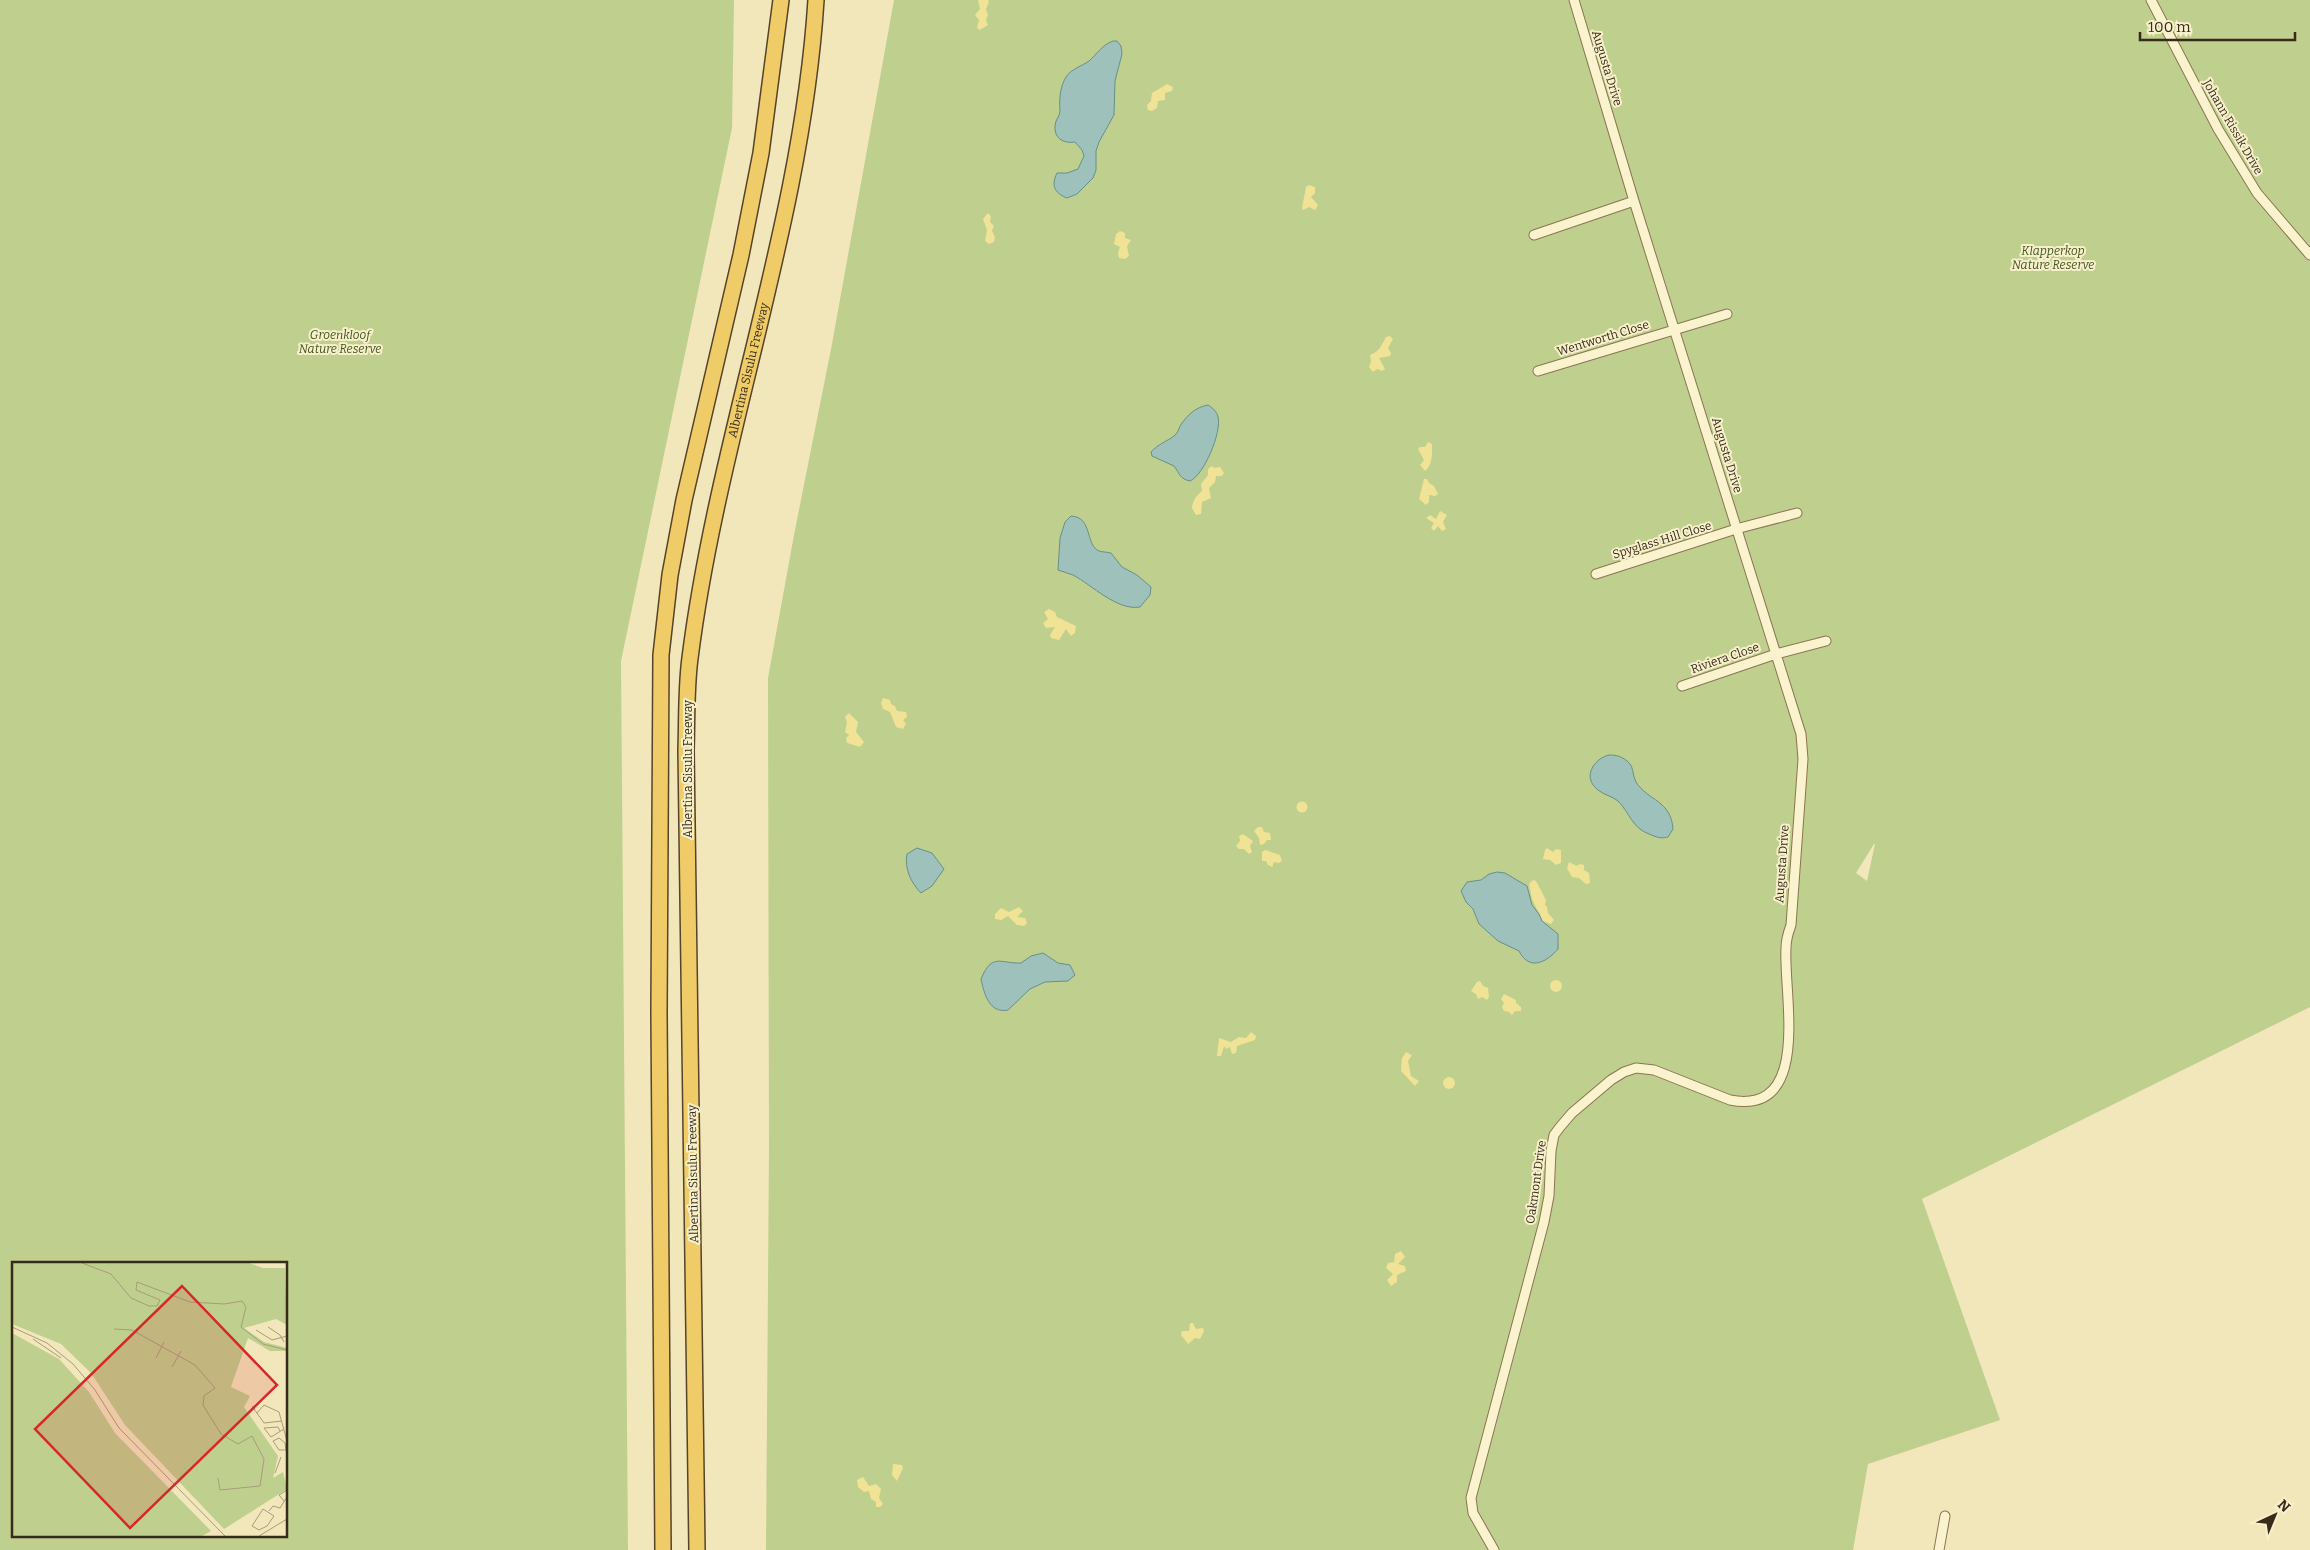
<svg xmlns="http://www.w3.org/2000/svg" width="2310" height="1550" font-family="Bitter,serif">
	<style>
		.green { fill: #bfcf8e; fill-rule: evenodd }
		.sand { fill: #f0e395 }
		.water { fill: #9fc1bb; stroke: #678f8a }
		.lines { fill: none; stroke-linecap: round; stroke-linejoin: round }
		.minor-casing { stroke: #897654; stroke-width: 11 }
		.trunk-casing { stroke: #564329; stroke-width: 18 }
		.minor { stroke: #fbf3ce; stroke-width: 9 }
		.trunk { stroke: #f0cc68; stroke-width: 15 }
		.labels { text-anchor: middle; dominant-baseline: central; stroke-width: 4; stroke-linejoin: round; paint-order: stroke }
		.street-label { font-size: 12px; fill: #372b1a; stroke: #f8f0cb }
		.park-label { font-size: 12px; font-style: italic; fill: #40551f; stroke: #f8f0cb }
		.inset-road { fill: none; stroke: #a79c7b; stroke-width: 1 }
		.view { fill: #d62828; fill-opacity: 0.15; stroke: #d62828; stroke-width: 2.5 }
		.inset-edge { fill: none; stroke: #372b1a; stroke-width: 2.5 }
	</style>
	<rect width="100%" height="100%" fill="#f1e7bb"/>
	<path class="green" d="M0 0H734L732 128 621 661 628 1550H0ZM14 1264H286V1536H14Z
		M894 0H2310V1007L1922 1199 2000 1420 1868 1464 1853 1550H766L769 1151 768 678 794 535 832 344ZM1874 844H1875L1867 881 1856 873Z"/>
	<path class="sand" d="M978 0H988L989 2 986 9 988 15 986 20 988 25 980 30 977 28 979 20 975 15 980 9Z
		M1167 84 1173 87 1172 91 1165 93V100L1158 101 1157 108 1152 111 1148 110 1147 105 1151 101 1152 93Z
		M1309 185 1315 187V193L1311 197 1318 205 1315 210 1309 207 1303 210 1302 208 1306 187Z
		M988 213 991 216 990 222 994 226 992 231 995 237 994 242 989 244 985 241 987 230 983 219Z
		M1120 231 1125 233V238L1131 240 1127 246 1129 256 1125 259 1119 258 1118 253 1120 247 1114 244 1116 234Z
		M1390 336 1393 339 1388 348 1391 353 1390 356 1379 358 1385 369 1382 371 1377 369 1373 372 1369 367 1371 362 1370 355C1380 351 1381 346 1386 337Z
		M1428 442 1432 444C1432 453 1433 465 1425 471L1420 465 1424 460 1418 449 1420 447H1425Z
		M1212 466 1214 468 1220 467 1224 473 1222 476H1216L1215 482 1209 488 1211 498 1202 502 1201 514 1196 515 1192 508C1193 500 1196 496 1202 491L1201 484 1208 475V469Z
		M1424 479H1427L1429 483 1434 486 1438 494 1435 496 1429 495V502L1426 505 1419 499Z
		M1440 511 1447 515 1443 522 1446 529 1442 531 1438 526 1434 531 1431 528 1434 523 1426 518 1430 515 1436 519Z
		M1049 609 1055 612 1057 617 1076 626 1075 633 1071 636 1066 629 1059 640 1051 638 1050 635 1055 627 1046 628 1043 623 1048 619 1044 612Z
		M883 698 890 700 891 704 895 706 897 711 906 712 907 717 903 720 906 724 903 729 896 727 890 712 883 709 881 703Z
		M849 713 858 722 856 732 864 742 860 747 847 743 846 738 849 735 845 732 847 722 845 717Z
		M1296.5 807a5.5 5.5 0 1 1 11 0a5.5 5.5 0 1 1-11 0Z
		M1258 827H1262L1264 832 1270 833 1271 840H1267L1264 844 1260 845 1259 838 1254 831Z
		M1243 834 1253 841 1250 846 1252 852 1249 854 1244 849H1239L1236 846 1240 841 1239 836Z
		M1547 848 1553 852 1556 849 1561 850V863L1556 865 1550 860 1543 859 1545 850Z
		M1265 850 1280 855 1282 861 1279 863 1274 862 1272 867 1268 865 1266 861H1262V852Z
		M1569 862 1577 866 1580 864 1584 865V870L1589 873 1590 883 1586 884 1579 878 1572 877 1567 868Z
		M1533 880 1536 881 1546 900 1545 905 1547 907 1548 913 1554 920 1551 924 1543 921 1532 899 1529 884Z
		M1019 907 1023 911 1017 917 1025 918 1027 923 1024 926 1017 925 1008 916 1001 920 995 919V914L1001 908 1009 912Z
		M1550 986a6 6 0 1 1 12 0a6 6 0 1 1-12 0Z
		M1480 981 1483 986 1488 988 1489 997 1487 1000 1482 997 1478 999 1476 994 1471 991 1477 982Z
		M1504 994 1516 1000V1003L1521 1007V1011H1515L1512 1015 1509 1012 1504 1011 1502 1007 1504 1003 1501 999Z
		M1251 1032 1256 1036 1255 1040 1237 1046 1236 1053 1232 1054 1230 1047 1226 1049 1224 1046 1221 1056H1217L1219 1038 1231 1042 1239 1037 1246 1038Z
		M1406 1052 1412 1055 1408 1061 1411 1076 1419 1081 1415 1086 1401 1071 1402 1058Z
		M1443 1083a6 6 0 1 1 12 0a6 6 0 1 1-12 0Z
		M1401 1251 1405 1257 1398 1264 1405 1266 1406 1271 1397 1275V1282L1391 1286 1387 1280 1393 1274 1386 1268 1388 1263 1394 1262 1395 1254Z
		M1190 1323H1193L1196 1329 1203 1328 1204 1331 1200 1339 1195 1338 1188 1344 1181 1335 1182 1331H1189Z
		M893 1464 902 1465 903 1468 897 1481 892 1475Z
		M863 1477 869 1486 876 1484 881 1489 879 1498 883 1504 880 1507H876V1502L871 1499 869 1491 864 1492 858 1487 857 1480Z"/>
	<path class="water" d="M1113 41H1117L1121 46 1122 54 1115 81 1114 115 1099 142 1096 151V170L1093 178 1077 194 1067 198C1054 193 1051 185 1057 173H1067L1078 169 1084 156 1082 150 1075 142C1063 144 1054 138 1055 126 1055 120 1060 116 1060 111 1059 99 1060 87 1066 77 1071 69 1082 66 1089 61 1097 54 1102 45 1113 41Z
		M1208 405C1213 408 1217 412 1218 417 1222 432 1204 475 1190 481 1180 479 1180 474 1174 466L1152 456 1151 452C1158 444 1166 442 1174 436 1177 434 1179 429 1180 426 1187 415 1196 407 1208 405Z
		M1071 516C1093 517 1085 545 1099 551 1102 552 1107 552 1111 553L1122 567 1137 575 1151 587 1150 595 1140 607C1117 611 1092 585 1073 575 1068 573 1063 572 1058 570L1060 538 1065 522Z
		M1609 755C1616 755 1621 756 1627 761 1634 766 1632 774 1636 782 1648 801 1671 800 1673 829L1668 837C1661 839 1656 837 1649 834 1632 828 1630 813 1618 801 1612 796 1604 795 1598 790 1582 778 1593 759 1609 755Z
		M917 848 932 853 944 869 932 886 921 893C911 883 904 868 907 854Z
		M1497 872 1505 873 1527 886 1532 905 1539 914 1542 921 1558 934V949C1546 963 1529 971 1519 951L1498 941 1479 924 1473 909 1466 902 1461 891 1467 882 1481 880 1489 874Z
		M1043 953 1058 963 1070 965 1075 975 1068 981 1045 982 1030 989 1008 1010C989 1014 984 993 981 979 992 952 1001 964 1021 963L1031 956Z"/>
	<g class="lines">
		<g class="minor-casing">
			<path id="minor" d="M2151 0 2218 129 2257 193 2310 255
				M1534 235 1634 201
				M1538 371 1727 314
				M1596 574 1736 529 1797 513
				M1682 686 1776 654 1826 641
				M1494 1550 1473 1513 1471 1498 1544 1222 1549 1196 1551 1151 1554 1135 1560 1127 1572 1113 1611 1080 1624 1072 1636 1068 1654 1070 1730 1100C1813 1116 1783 994 1786 948 1786 940 1788 933 1791 925L1803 759 1801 734 1634 201 1574 0
				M1939 1550 1945 1516"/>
		</g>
		<g class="trunk-casing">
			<g id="trunk">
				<path d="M663 1550 659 1013 661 655 670 575 684 500 741 255 761 153 781 0"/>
				<path id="s1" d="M697 1550 686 750C687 720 686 688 690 658 718 436 802 224 816 0"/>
			</g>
		</g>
		<use href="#minor" class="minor"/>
		<use href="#trunk" class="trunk"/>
	</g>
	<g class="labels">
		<g class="street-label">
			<text transform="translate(1607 68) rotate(73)">Augusta Drive</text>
			<text transform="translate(2233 127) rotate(60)">Johann Rissik Drive</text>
			<text transform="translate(1603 338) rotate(-17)">Wentworth Close</text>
			<text stroke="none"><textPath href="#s1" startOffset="1186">Albertina Sisulu Freeway</textPath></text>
			<text transform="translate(1727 455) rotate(73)">Augusta Drive</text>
			<text transform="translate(1662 540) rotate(-17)">Spyglass Hill Close</text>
			<text transform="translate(1725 658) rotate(-19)">Riviera Close</text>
			<text transform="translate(688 769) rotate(-90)">Albertina Sisulu Freeway</text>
			<text transform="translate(1782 864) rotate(-86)">Augusta Drive</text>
			<text transform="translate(693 1174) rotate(-91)">Albertina Sisulu Freeway</text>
			<text transform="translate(1536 1182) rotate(-82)">Oakmont Drive</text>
		</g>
		<g class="park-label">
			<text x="2053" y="251">Klapperkop<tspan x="2053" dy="14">Nature Reserve</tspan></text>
			<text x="340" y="335">Groenkloof<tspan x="340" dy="14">Nature Reserve</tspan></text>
		</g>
	</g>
	<g transform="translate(12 1262)">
		<rect width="275" height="275" fill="#f1e7bb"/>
		<path d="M0 1H237L251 6H273L275 63 264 57 232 66 252 80 275 86V89H258L236 76 219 125 238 134 232 145 266 194 261 216 271 210 275 227 212 267 113 163 79 111 49 82 0 62ZM0 71 47 97 77 130 103 171 199 269 190 274H0Z" fill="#bfcf8e"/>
		<path class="inset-road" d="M70 1 99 12 119 36 137 44H145L148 38 124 28 125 20 178 40 212 42 230 39 234 45 229 65 251 82 275 88M0 65 35 81 61 102 83 128 107 166 213 274M256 65 268 73 272 80M102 67 120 68 183 103 203 126 192 134 191 143 209 172 226 182 240 174 252 197 248 224 208 228 206 216M244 68 260 78M21 77 49 96M260 78 275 74M144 96 152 80M160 105 169 89M240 144 252 161 270 159M245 151 252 143 267 150 275 179M268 169 266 165 252 166 259 175 272 167M267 176 273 181 274 188H267L261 179ZM263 211 269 195M272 239 267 233 275 228M251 247 262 254 255 264 247 268 240 264ZM257 249 261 244 268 246 275 235M247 274 275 257"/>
		<path class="view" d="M170 24 265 123 118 266 23 167Z"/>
		<rect width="275" height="275" class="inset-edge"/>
	</g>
	<g transform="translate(2275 1515) rotate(44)" stroke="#f8f0cb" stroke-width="4" paint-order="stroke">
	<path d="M0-4L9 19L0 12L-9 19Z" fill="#372b1a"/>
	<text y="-8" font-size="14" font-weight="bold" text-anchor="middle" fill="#372b1a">N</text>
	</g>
	<path d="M2140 32v8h155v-8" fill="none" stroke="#372b1a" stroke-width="2.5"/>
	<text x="2148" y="32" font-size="15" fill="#372b1a" stroke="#f8f0cb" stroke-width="4" paint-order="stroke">100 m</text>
</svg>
